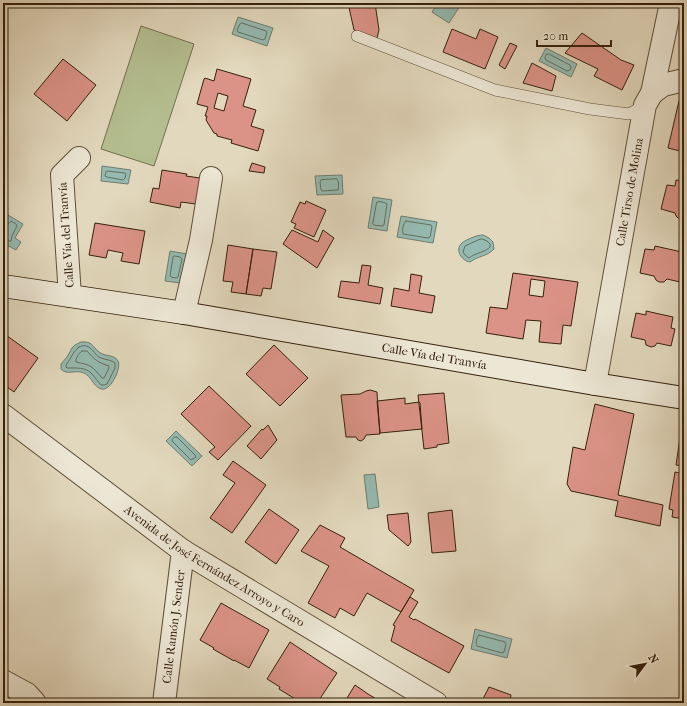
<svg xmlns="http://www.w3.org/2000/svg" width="687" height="706" font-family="'IM FELL French Canon',serif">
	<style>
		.green { fill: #b4be90; stroke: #746f4e }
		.water { fill: #95bab1; stroke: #6f7c6f }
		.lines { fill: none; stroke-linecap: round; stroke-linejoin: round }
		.shore { stroke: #656d5e; stroke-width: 1 }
		.building { fill: #db9387; stroke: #35200c; fill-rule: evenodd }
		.lane-casing { stroke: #604e38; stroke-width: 12 }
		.street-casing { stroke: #604e38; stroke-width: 24 }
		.secondary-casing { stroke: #35200c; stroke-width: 24 }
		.lane { stroke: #ece6d4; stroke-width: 11 }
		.street { stroke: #ece6d4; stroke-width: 22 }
		.secondary { stroke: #ece6d4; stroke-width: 22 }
		.labels { text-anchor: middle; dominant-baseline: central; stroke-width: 3.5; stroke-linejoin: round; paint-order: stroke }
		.street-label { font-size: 12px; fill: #35200c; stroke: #ece6d4 }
	</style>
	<rect width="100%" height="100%" fill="#e2d8bd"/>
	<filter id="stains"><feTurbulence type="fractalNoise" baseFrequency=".005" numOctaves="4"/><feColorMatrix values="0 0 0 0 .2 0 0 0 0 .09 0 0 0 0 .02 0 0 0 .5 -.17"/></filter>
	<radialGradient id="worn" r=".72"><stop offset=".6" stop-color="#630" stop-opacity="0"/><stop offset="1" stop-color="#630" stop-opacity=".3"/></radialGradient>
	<path class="green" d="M141 26 194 44 154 166 101 149Z"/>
	<path class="water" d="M438 3H462L449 23 432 12Z
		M238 17 273 28 267 46 232 34Z
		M546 48 577 64 571 77 539 61Z
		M102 166 131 170 128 184 101 181Z
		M342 175 343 194 317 195 315 176Z
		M373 197 392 200 387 231 368 228Z
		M8 215 23 224 15 238 21 242 16 250 3 243V225Z
		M401 216 437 222 433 243 397 237Z
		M483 235 489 238 493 242 494 249C488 256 478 256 470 262 462 261 454 250 462 243 467 239 477 235 483 235Z
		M170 251 187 254 180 283 165 281Z
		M81 342C92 341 92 346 99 352 105 357 114 354 118 361 122 367 110 395 99 388 93 385 91 376 84 373 76 369 67 376 61 369V364L67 357 72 348 75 345Z
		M176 431 202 456 192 466 166 441Z
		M375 474 379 507 368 509 364 475Z
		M475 629 512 639 507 658 471 649Z"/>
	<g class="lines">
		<path class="shore" d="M242 23 266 31 267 32 265 39 263 40 238 32 237 30 240 24Z
			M547 54H549L570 65 571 67 570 70 567 71 546 60 545 58Z
			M107 171 125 173 126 175 125 178 123 180 107 177 105 176 106 172Z
			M337 179C339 181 339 187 338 190L322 191 321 190 320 182 321 180Z
			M377 202C379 201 385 202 387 204L384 225 382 226 374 225 373 224Z
			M406 221 431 225 432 227 430 237 428 238 403 234C402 231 403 223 406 221Z
			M3 226 7 225 11 221 16 224 17 226 12 236 11 241H9L3 239
			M482 239 487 241 490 244V247C486 252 475 253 469 258L465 255 463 252 465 246 478 240Z
			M175 256 180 257 182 259 178 277 176 278 171 277 170 276 173 257Z
			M79 347C82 346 83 345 86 346 92 347 94 354 99 357 104 360 110 359 115 363V368L107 384 104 385H101C98 381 95 378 92 374 86 367 76 368 67 368L66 367V365C71 359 73 351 79 347Z
			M82 351H87C95 360 97 362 109 366V368L104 378H102C92 366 91 365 76 362 75 359 79 353 82 351Z
			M175 437H177L195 455 196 457 193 459 191 460 173 442 172 440Z
			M479 635 505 642 506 644 504 652 502 653 477 646C475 643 477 637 479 635Z"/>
	</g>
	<path class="building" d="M348 3H375L379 30 377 38 354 30Z
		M452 29 476 39 480 29 498 37 485 69 443 52Z
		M582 33 621 60 634 65 622 90 594 76 598 69 565 53Z
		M510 43 517 46 505 69 499 65Z
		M63 59 96 85 67 121 34 94Z
		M532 63 556 76 552 91 523 83Z
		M217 69 251 79 243 106 256 110 251 126 264 130 258 151 231 143 232 140 217 136V134L214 133 206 120 207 116H205L208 107 197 104 204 79 205 78 214 81ZM218 93 228 96 224 111 214 108Z
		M679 101H684V152L668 148Z
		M252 163 265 167 264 173 249 171Z
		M162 170 187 174 186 176 200 178 196 204 181 202 180 208 150 202 153 188 159 189Z
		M676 180 684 181V218H678L676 216 675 213 661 209 667 185 675 186Z
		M306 201 326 210 314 237 294 228 296 224 291 222 300 202 305 204Z
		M95 223 145 231 139 264 121 261 123 253 108 250 106 258 89 255Z
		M292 230 318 242 323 230 334 238 317 268 283 244Z
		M228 245 253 249 246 294 231 292 233 282 223 281Z
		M655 246 682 252 680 263 684 264 680 282 667 279 664 282H659L656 280 654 276 640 273 645 249 654 250Z
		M253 249 277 252 271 289 263 288 261 296 246 294Z
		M362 265 371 266 368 285 383 288 380 304 338 297 341 281 359 283Z
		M513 273 578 282 571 326 563 325 561 344 539 342 541 321 526 320 523 339 486 333 490 307 507 309ZM531 279 545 281 543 297 529 295Z
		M411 274 422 276 419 293 435 296 432 313 391 306 394 288 409 291Z
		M646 311 673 317 671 328 675 329 671 346 657 343 655 346 651 347 646 345 645 340 631 337 636 313 646 315Z
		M3 333 38 358 14 392 3 384Z
		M274 345 308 378 280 406 246 374Z
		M209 386 251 426 218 460 209 452 215 447 181 414Z
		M370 390 377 392V393L380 434 366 435 364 439 361 441 358 440 356 437H346L341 395 360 394 366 391Z
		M444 393 449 443 437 445V447L424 449 418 395Z
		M405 398V404L419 402 420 403 422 429 380 433 377 401Z
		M595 404 634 414 618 495 663 505 660 526 615 516 618 501 571 491 567 484 573 447 585 450Z
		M268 425 277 440 261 459 247 446 262 429 263 430Z
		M681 431 684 432V466L676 465Z
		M233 461 266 485 232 533 210 518 235 483 223 475Z
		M675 472 684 474V519L672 517 673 510 669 509Z
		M269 509 299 530 276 564 245 542Z
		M452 510 456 551 432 553 428 513Z
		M408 513 411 542 408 546 389 530 387 515Z
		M320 525 345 538 340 547 414 590 401 612 367 593 354 616 340 608 335 618 308 603 329 566 301 551Z
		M410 597 418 602 409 617 414 620 415 619 464 646 449 673 391 641 395 626 393 625Z
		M221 603 269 630 249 668 234 660V661L213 649 214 648 200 640Z
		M290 642 337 673 317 703H305L301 700 300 702 279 689 280 687 267 679Z
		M355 685 368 694 383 703H344Z
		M489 687 511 695 510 703H481Z"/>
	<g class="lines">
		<g class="lane-casing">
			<path id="lane" d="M357 36 495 90 590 109 629 114 645 105"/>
		</g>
		<g class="street-casing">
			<g id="street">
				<path d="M652 93 663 85 684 80"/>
				<path d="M70 296 62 175 79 158"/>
				<path d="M184 313 201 240 211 178"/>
				<path id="s1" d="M595 384 645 105 652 93 671 3"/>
				<path id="s2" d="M3 415 183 551 436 703"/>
				<path d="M3 681 27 694 35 703"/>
				<path id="s3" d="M164 703 183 551"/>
			</g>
		</g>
		<g class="secondary-casing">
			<g id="secondary">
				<path id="s4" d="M3 286 184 313 595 384 684 398"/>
			</g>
		</g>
		<use href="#lane" class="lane"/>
		<use href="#street" class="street"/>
		<use href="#secondary" class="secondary"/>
	</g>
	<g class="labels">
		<g class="street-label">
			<text stroke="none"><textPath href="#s1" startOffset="195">Calle Tirso de Molina</textPath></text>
			<text transform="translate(66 235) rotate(-94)">Calle Vía del Tranvía</text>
			<text stroke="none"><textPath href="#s4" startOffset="437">Calle Vía del Tranvía</textPath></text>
			<text stroke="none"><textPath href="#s2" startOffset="260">Avenida de José Fernández Arroyo y Caro</textPath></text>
			<text stroke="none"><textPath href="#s3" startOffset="77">Calle Ramón J. Sender</textPath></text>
		</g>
	</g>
	<rect width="687" height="706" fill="none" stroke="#e2d8bd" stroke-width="16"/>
	<rect x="4" y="4" width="679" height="698" fill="none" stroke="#35200c" stroke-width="2"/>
	<rect x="8" y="8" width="671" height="690" fill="none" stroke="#35200c"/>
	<g transform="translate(645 664) rotate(58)" stroke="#ece6d4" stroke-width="3" paint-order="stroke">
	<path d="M0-3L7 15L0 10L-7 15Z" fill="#35200c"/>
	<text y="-6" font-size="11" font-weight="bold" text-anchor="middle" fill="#35200c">N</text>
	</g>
	<path d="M537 40v6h74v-6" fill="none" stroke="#35200c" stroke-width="2"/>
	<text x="543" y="40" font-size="12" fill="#35200c" stroke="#ece6d4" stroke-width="3" paint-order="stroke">20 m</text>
	<rect width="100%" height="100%" filter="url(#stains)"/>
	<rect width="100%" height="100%" fill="url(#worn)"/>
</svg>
